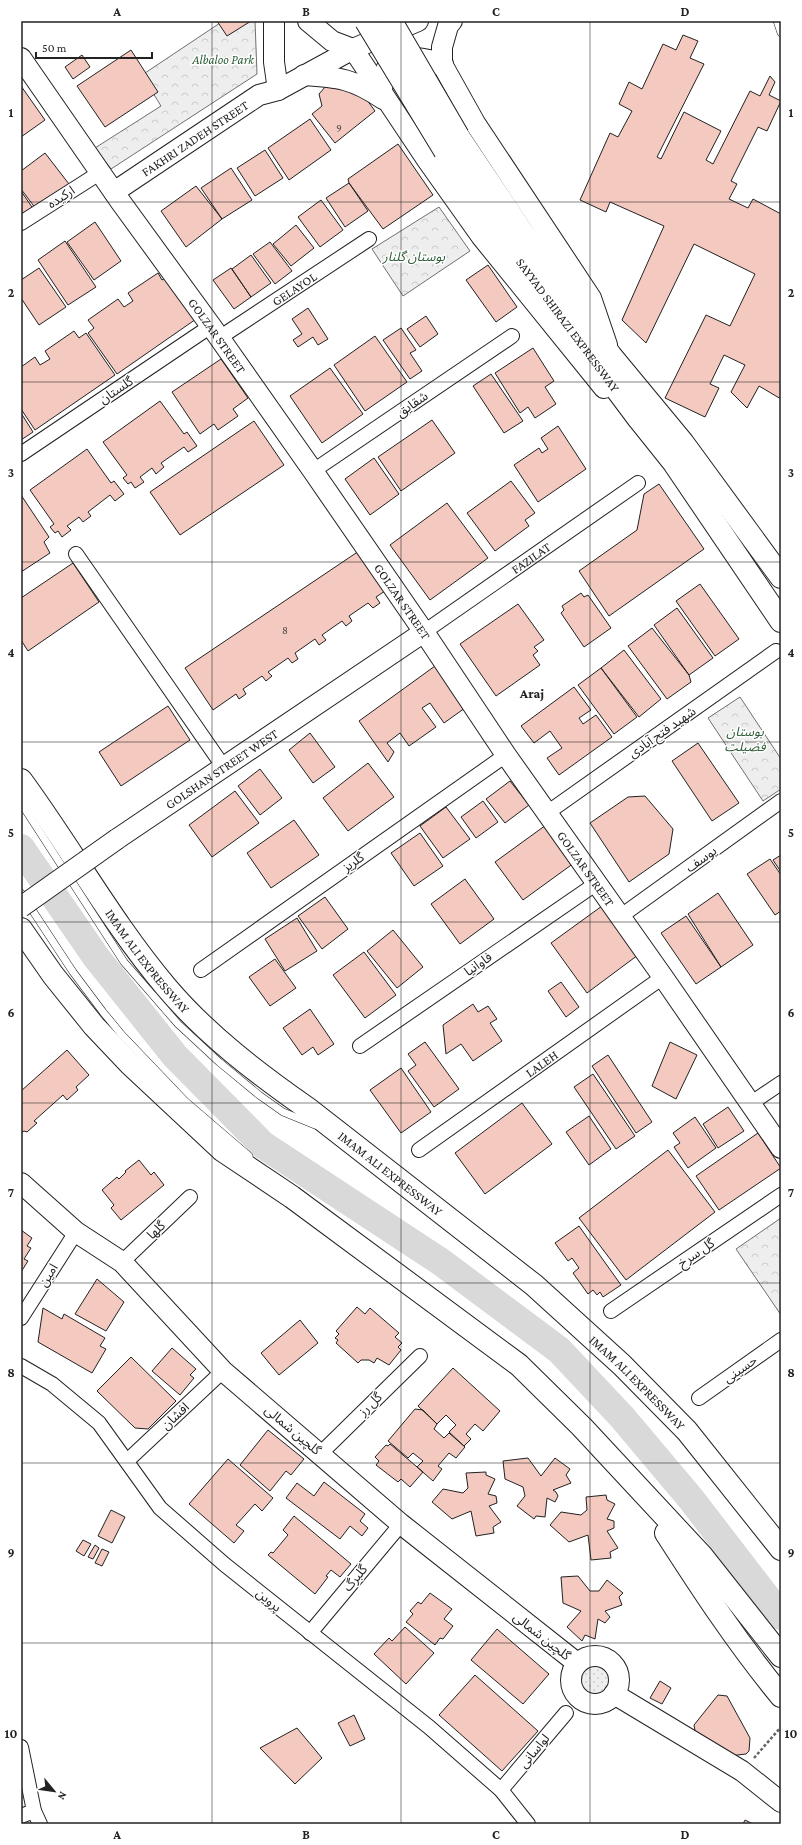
<svg xmlns="http://www.w3.org/2000/svg" width="802" height="1845" font-family="'Crimson Pro','Noto Sans Arabic',serif">
	<style>
		.grass { fill: url(#grass-dots); stroke: #6f6f6f }
		.forest { fill: url(#forest-crowns); stroke: #6f6f6f }
		.lines { fill: none; stroke-linecap: round; stroke-linejoin: round }
		.river { stroke: #d9d9d9; stroke-width: 28 }
		.building { fill: #f3c9c0; stroke: #222 }
		.service-casing { stroke: #222; stroke-width: 8 }
		.minor-casing { stroke: #222; stroke-width: 16 }
		.secondary-casing { stroke: #222; stroke-width: 22 }
		.trunk-casing { stroke: #222; stroke-width: 24 }
		.path { stroke: #646464; stroke-width: 2.5; stroke-dasharray: 3 2; stroke-linecap: butt }
		.service { stroke: #fff; stroke-width: 7 }
		.minor { stroke: #fff; stroke-width: 14 }
		.secondary { stroke: #fff; stroke-width: 20 }
		.trunk { stroke: #fff; stroke-width: 22 }
		.secondary-bridge-casing { stroke: #222; stroke-width: 22; stroke-linecap: butt }
		.trunk-bridge-casing { stroke: #222; stroke-width: 24; stroke-linecap: butt }
		.secondary-bridge { stroke: #fff; stroke-width: 20 }
		.trunk-bridge { stroke: #fff; stroke-width: 22 }
		.grid { fill: none; stroke: #222; stroke-width: 1; stroke-opacity: 0.55 }
		.labels { text-anchor: middle; dominant-baseline: central; stroke-width: 3; stroke-linejoin: round; paint-order: stroke }
		.number-label { font-size: 11px; fill: #564c4a }
		.park-label { font-size: 13px; font-style: italic; fill: #2f5e38; stroke: #fff }
		.street-label { font-size: 13px; fill: #222; stroke: #fff }
		.neighbourhood-label { font-size: 14px; font-weight: bold; fill: #222; stroke: #fff }
		.neatline { fill: none; stroke: #222; stroke-width: 1.5 }
		.grid-label { font-size: 13px; text-anchor: middle; font-weight: bold; fill: #222 }
	</style>
	<defs>
		<pattern id="grass-dots" width="8" height="8" patternUnits="userSpaceOnUse"><rect width="8" height="8" fill="#eee"/><path d="M2 2h.1M6 6h.1" fill="none" stroke="#ccc" stroke-width="1.8" stroke-linecap="round"/></pattern>
		<pattern id="forest-crowns" width="20" height="18" patternUnits="userSpaceOnUse"><rect width="20" height="18" fill="#eee"/><path d="M2 6a3 3 0 1 1 6 0M12 15a3 3 0 1 1 6 0" fill="none" stroke="#ccc"/></pattern>
	</defs>
	<rect width="100%" height="100%" fill="#fff"/>
	<path class="grass" d="M575 1680a20 20 0 1 1 40 0a20 20 0 1 1-40 0Z"/>
	<path class="forest" d="M223 21H255L257 74 111 169 95 148 161 106 142 75Z
		M439 207 470 251 403 296 372 249Z
		M740 697 781 759V789L763 801 708 718Z
		M781 1218V1315L736 1249Z"/>
	<g class="lines">
		<path class="river" d="M21 848 96 957 175 1056 263 1145 441 1262 559 1350 622 1417 691 1499 781 1616"/>
	</g>
	<path class="building" d="M217 21H251L227 36Z
		M683 35 698 41 690 58 704 64 657 157 661 159 684 112 721 131 706 160 713 164 750 91 760 96 770 76 775 82 769 95 781 101 767 131 758 127 731 181 737 184 729 199 748 208 753 199 781 214V399L759 386 747 408 731 392 745 365 724 355 710 384 719 388 705 417 665 398 706 315 730 326 755 274 694 244 646 343 622 320 664 226 610 202 606 212 580 200 610 133 618 137 632 111 619 104 629 82 642 89 663 44 676 50Z
		M131 50 158 92 105 127 77 86Z
		M82 55 90 67 73 79 65 67Z
		M21 86 45 120 21 137Z
		M326 86 361 92 375 111 335 143 312 114 322 106 319 94Z
		M310 119 331 150 289 180 268 148Z
		M398 144 433 195 383 229 349 183 348 179Z
		M265 150 283 178 255 196 237 168Z
		M45 153 69 184 36 209 21 189V171Z
		M231 168 252 200 222 219 201 188Z
		M349 183 368 211 345 227 326 198Z
		M196 186 222 219 186 247 161 211Z
		M21 191 34 210 21 219Z
		M321 200 343 230 320 247 298 217Z
		M95 222 121 261 94 280 67 242Z
		M296 225 314 248 291 266 273 244Z
		M65 241 96 287 68 305 38 260Z
		M270 242 292 271 275 284 253 254Z
		M251 255 271 283 251 297 232 269Z
		M488 265 517 307 496 322 466 280Z
		M39 268 66 307 39 325 21 298V280Z
		M231 268 251 297 234 309 213 280Z
		M158 273 162 280 170 275 199 317 117 374 88 333 94 328 88 320 118 299 124 307 133 301 128 293Z
		M308 308 328 339 318 345 313 337 298 347 293 340 302 334 292 319Z
		M426 316 438 334 420 347 407 329Z
		M401 328 416 350 410 353 422 371 410 379 383 340Z
		M74 331 79 338 86 333 115 375 35 430 21 409V367L35 357 40 365 50 359 45 351Z
		M375 336 407 382 365 411 334 365Z
		M533 348 554 381 545 387 556 404 535 418 528 407 520 413 495 373Z
		M221 359 248 398 233 409 238 416 218 430 214 424 200 434 172 392Z
		M330 368 363 414 322 443 290 396Z
		M491 374 523 421 504 433 473 386Z
		M160 401 184 434 187 432 197 446 188 452 184 447 161 463 164 467 156 474 152 468 140 477 144 482 135 488 131 482 128 484 123 478 127 475 103 442Z
		M21 413 33 432 21 440Z
		M432 420 455 453 401 491 378 457Z
		M254 421 284 465 180 535 150 492Z
		M558 426 586 469 538 502 514 465 539 448 542 453 548 449 541 438Z
		M87 449 111 483 114 481 124 494 115 501 110 495 88 512 91 516 83 522 79 517 67 526 71 530 62 537 58 531 55 533 50 527 54 524 30 490Z
		M374 458 399 494 370 515 345 479Z
		M511 481 535 513 525 520 529 526 495 551 467 513Z
		M659 484 704 549 609 616 579 571 637 530 644 494Z
		M21 495 49 537 44 542 50 553 21 572Z
		M447 503 488 558 430 600 390 545Z
		M359 551 385 591 376 597 380 603 373 608 368 603 349 616 352 621 346 626 342 621 322 635 326 640 319 645 315 639 295 653 298 659 292 663 288 658 268 672 272 676 266 681 262 676 243 689 246 694 239 699 236 694 213 710 185 668Z
		M73 563 99 602 28 651 21 640V598Z
		M700 584 739 639 715 656 676 601Z
		M581 593 584 597 588 595 611 628 584 647 561 613 564 610 562 606Z
		M518 604 544 640 534 647 538 651 533 655 540 665 496 696 460 644Z
		M677 608 713 658 689 675 654 625Z
		M652 628 689 675 691 682 667 699 628 646Z
		M624 650 661 699 639 717 601 668Z
		M435 666 465 708 444 723 430 703 422 708 436 727 409 746 400 733 387 743 394 752 388 762 359 721Z
		M601 668 637 717 614 734 578 685Z
		M574 687 591 710 579 718 583 724 596 715 612 737 559 775 547 758 562 748 550 731 534 743 521 726Z
		M168 706 190 740 121 786 99 752Z
		M310 733 335 767 313 783 289 750Z
		M698 743 739 803 712 821 672 761Z
		M368 763 394 797 348 831 323 798Z
		M260 769 282 798 260 815 238 786Z
		M510 781 529 805 505 823 486 799Z
		M235 791 259 823 212 857 189 825Z
		M645 796 673 829 669 854 629 882 590 823 628 797Z
		M483 801 498 822 476 838 461 817Z
		M446 807 470 839 443 858 420 826Z
		M294 820 319 855 271 888 247 853Z
		M546 825 574 863 523 900 495 862Z
		M420 833 443 866 414 886 391 853Z
		M781 855V872L773 860Z
		M770 859 781 875V911L775 915 747 874Z
		M465 879 494 919 460 944 431 904Z
		M718 893 753 945 721 967 688 914Z
		M325 897 348 929 322 949 298 916Z
		M602 906 638 955 587 993 551 943Z
		M686 916 721 967 696 984 661 933Z
		M297 918 317 951 285 971 265 939Z
		M393 930 423 967 397 988 367 951Z
		M364 952 396 995 365 1018 333 975Z
		M275 959 296 988 270 1006 249 977Z
		M561 982 579 1007 566 1017 548 991Z
		M473 1004 478 1012 488 1006 497 1019 490 1023 502 1041 473 1061 461 1044 446 1054 443 1025Z
		M310 1009 334 1044 318 1055 313 1047 302 1055 283 1028Z
		M425 1042 459 1089 434 1107 408 1071 416 1065 408 1054Z
		M670 1042 697 1055 676 1099 652 1086Z
		M67 1050 89 1075 76 1087 78 1090 67 1100 63 1095 34 1121 37 1123 27 1132 24 1131 21 1133V1091Z
		M608 1055 652 1122 636 1133 592 1066Z
		M401 1068 431 1112 401 1133 370 1090Z
		M593 1074 635 1136 616 1149 574 1087Z
		M522 1103 552 1144 485 1194 455 1153Z
		M728 1107 744 1131 718 1148 703 1124Z
		M589 1116 611 1149 589 1165 566 1132Z
		M695 1117 716 1148 688 1168 674 1147 680 1143 673 1133Z
		M758 1133 781 1168 719 1210 696 1176Z
		M668 1150 715 1212 626 1280 579 1218Z
		M139 1160 151 1175 154 1172 164 1185 121 1220 111 1208 114 1205 102 1190 117 1177 119 1179 126 1172 125 1171Z
		M579 1226 621 1285 603 1297 600 1292 597 1295 593 1290 588 1294 573 1273 579 1268 572 1258 568 1261 555 1243Z
		M21 1230 32 1238 27 1246 31 1248 24 1259 28 1261 21 1272Z
		M97 1279 124 1302 106 1331 75 1314Z
		M357 1307 365 1314 370 1308 399 1333 395 1337 402 1343 398 1347 401 1350 389 1365 377 1358 374 1363 369 1360H361L358 1363 336 1343 338 1340 335 1338 339 1334 336 1331Z
		M43 1308 62 1319 64 1314 105 1338 100 1346 106 1349 92 1373 38 1342Z
		M300 1320 318 1343 279 1375 261 1353Z
		M172 1348 196 1369 190 1375 194 1378 180 1395 152 1371Z
		M131 1357 176 1401 148 1429 135 1428 97 1391Z
		M453 1368 500 1411 483 1431 475 1424 466 1434 471 1439 464 1446 449 1432 456 1425 446 1415 437 1424 418 1406Z
		M415 1409 423 1410 437 1424 434 1429 444 1438 449 1433 465 1447 456 1458 449 1453 438 1466 442 1469 433 1481 417 1467 423 1461 413 1453 408 1458 388 1441Z
		M268 1430 304 1459 291 1475 286 1471 270 1491 240 1465Z
		M390 1444 423 1472 410 1487 401 1479 398 1482 376 1465 379 1461 375 1457 386 1445 388 1446Z
		M528 1458 541 1476 555 1458 570 1469 566 1475 571 1483 553 1490 556 1492 558 1496 555 1502 547 1498 545 1517 536 1516 534 1519 517 1506 525 1496 523 1487 505 1479 503 1461Z
		M228 1459 273 1498 262 1511 255 1504 236 1525 244 1531 234 1543 189 1504Z
		M486 1472V1475L495 1479 488 1494 496 1496 497 1503 489 1506 501 1522 493 1527 494 1533 476 1536 471 1511 452 1519 432 1502 443 1489 463 1493 468 1488 466 1473Z
		M324 1482 365 1514 360 1521 368 1528 362 1536 350 1526 340 1539 286 1498 297 1483 314 1496Z
		M606 1495 607 1500 615 1504 607 1519 614 1521V1528L607 1531 618 1548 610 1552 611 1558 591 1560 588 1535 569 1542 550 1525 561 1512 581 1515 587 1510 586 1497Z
		M111 1510 125 1517 112 1543 98 1536Z
		M294 1516 351 1564 340 1577 331 1570 326 1576 328 1577 315 1594 268 1555 271 1552 273 1553 288 1535 283 1530Z
		M83 1540 91 1544 84 1556 76 1551Z
		M95 1545 99 1548 93 1559 88 1557Z
		M102 1549 109 1552 102 1566 95 1563Z
		M578 1576 590 1591H599L607 1580 623 1593 619 1597 622 1605 605 1611 610 1617 605 1623 598 1619 595 1639 585 1635 582 1641 567 1627 581 1611 563 1603 561 1577Z
		M430 1593 452 1609 444 1619 453 1626 443 1639 440 1638 435 1645 406 1622 413 1614 410 1611 418 1602 421 1604Z
		M405 1627 434 1653 406 1684 374 1654 389 1638 392 1641Z
		M497 1629 549 1674 523 1704 471 1660Z
		M475 1675 538 1731 502 1771 439 1715Z
		M660 1681 671 1688 662 1704 650 1698Z
		M718 1695 727 1696 750 1738 749 1751 746 1754 729 1756 696 1736 694 1725Z
		M354 1715 365 1739 350 1746 338 1723Z
		M297 1728 322 1758 295 1784 260 1748Z
		M745 1820 753 1824H743Z"/>
	<g class="lines">
		<g class="service-casing">
			<path id="service" d="M777 21 781 33
				M21 803 124 962 178 1024 219 1062 259 1095 283 1112 315 1125
				M21 893 73 972 103 1012 122 1035 185 1101 249 1156"/>
		</g>
		<g class="minor-casing">
			<g id="minor">
				<path d="M21 223 101 172"/>
				<path id="s1" d="M219 338 369 239"/>
				<path d="M21 454 211 326"/>
				<path d="M313 471 512 336"/>
				<path d="M76 554 223 766"/>
				<path id="s2" d="M424 632 638 483"/>
				<path d="M547 813 776 651"/>
				<path d="M621 916 781 801"/>
				<path d="M201 970 506 755"/>
				<path d="M360 1046 597 883"/>
				<path d="M750 1104 781 1083"/>
				<path id="s3" d="M419 1150 663 977"/>
				<path d="M122 1262 190 1197"/>
				<path d="M611 1311 781 1195"/>
				<path d="M21 1318 76 1232"/>
				<path d="M21 1366 52 1384 99 1423 160 1508 224 1564 429 1727 501 1790 528 1824"/>
				<path d="M699 1398 781 1340"/>
				<path d="M321 1453 420 1356"/>
				<path d="M127 1461 223 1371"/>
				<path d="M310 1633 401 1524"/>
				<path d="M21 1747 34 1811 40 1824"/>
				<path d="M501 1790 566 1713"/>
				<path d="M21 1816 34 1811"/>
			</g>
		</g>
		<g class="secondary-casing">
			<g id="secondary">
				<path d="M274 21V62L278 90"/>
				<path d="M308 21 332 41 353 49 427 160 481 236 604 388"/>
				<path d="M452 21 448 26 442 47V64L475 123 591 298 607 345"/>
				<path id="s4" d="M21 58 120 201 211 326 313 471 424 632 506 755 663 977 781 1148"/>
				<path d="M304 75C338 77 354 79 383 99"/>
				<path id="s5" d="M114 192 259 95 278 90 353 49 418 21"/>
				<path id="s6" d="M117 839 424 632"/>
				<path d="M21 1183 76 1232 122 1262 223 1371 401 1524 577 1663"/>
				<circle cx="595" cy="1680" r="24"/>
				<path d="M614 1694 742 1771 781 1802"/>
			</g>
		</g>
		<g class="trunk-casing">
			<g id="trunk">
				<path d="M380 90C383 82 385 73 389 66 397 52 429 61 442 64"/>
				<path d="M458 136 523 233 611 356 683 443 781 577"/>
				<path id="s7" d="M445 151 517 256 638 418 674 463 781 621"/>
				<path id="s8" d="M21 780C71 848 112 923 167 988 207 1035 257 1073 307 1108L534 1285 622 1365 687 1431 781 1549"/>
				<path d="M21 929 53 975 94 1026 130 1064 222 1150 292 1197 519 1365 582 1427 702 1556 781 1656"/>
				<path d="M666 1533C702 1589 738 1644 781 1696"/>
			</g>
		</g>
		<path class="path" d="M574 1703 579 1698
			M754 1758 781 1727"/>
		<use href="#service" class="service"/>
		<use href="#minor" class="minor"/>
		<use href="#secondary" class="secondary"/>
		<use href="#trunk" class="trunk"/>
		<g class="secondary-bridge-casing">
			<path id="secondary-bridge" d="M21 907 117 839"/>
		</g>
		<g class="trunk-bridge-casing">
			<path id="trunk-bridge" d="M366 21 445 151
				M391 21 458 136"/>
		</g>
		<use href="#secondary-bridge" class="secondary-bridge"/>
		<use href="#trunk-bridge" class="trunk-bridge"/>
	</g>
	<path class="grid" d="M212 21V1824M401 21V1824M590 21V1824M21 202H781M21 382H781M21 562H781M21 742H781M21 922H781M21 1103H781M21 1283H781M21 1463H781M21 1643H781"/>
	<g class="labels">
		<g class="number-label">
			<text x="339" y="128">9</text>
			<text x="285" y="630">8</text>
		</g>
		<g class="park-label">
			<text x="223" y="59">Albaloo Park</text>
			<text x="414" y="256">بوستان گلنار</text>
			<text x="745" y="731">بوستان<tspan x="745" dy="15">فضیلت</tspan></text>
		</g>
		<g class="street-label">
			<text stroke="none"><textPath href="#s5" startOffset="97">FAKHRI ZADEH STREET</textPath></text>
			<text transform="translate(61 197) rotate(-33)">ارکیده</text>
			<text stroke="none"><textPath href="#s1" startOffset="90">GELAYOL</textPath></text>
			<text stroke="none"><textPath href="#s7" startOffset="213">SAYYAD SHIRAZI EXPRESSWAY</textPath></text>
			<text stroke="none"><textPath href="#s4" startOffset="340">GOLZAR STREET</textPath></text>
			<text transform="translate(116 390) rotate(-34)">گلستان</text>
			<text transform="translate(412 404) rotate(-34)">شقایق</text>
			<text stroke="none"><textPath href="#s2" startOffset="130">FAZILAT</textPath></text>
			<text stroke="none"><textPath href="#s4" startOffset="664">GOLZAR STREET</textPath></text>
			<text transform="translate(662 732) rotate(-35)">شهید فتح آبادی</text>
			<text stroke="none"><textPath href="#s6" startOffset="126">GOLSHAN STREET WEST</textPath></text>
			<text transform="translate(701 859) rotate(-36)">یوسف</text>
			<text transform="translate(353 862) rotate(-35)">گلریز</text>
			<text stroke="none"><textPath href="#s4" startOffset="988">GOLZAR STREET</textPath></text>
			<text stroke="none"><textPath href="#s8" startOffset="221">IMAM ALI EXPRESSWAY</textPath></text>
			<text transform="translate(478 964) rotate(-35)">فاوانیا</text>
			<text stroke="none"><textPath href="#s3" startOffset="150">LALEH</textPath></text>
			<text stroke="none"><textPath href="#s8" startOffset="545">IMAM ALI EXPRESSWAY</textPath></text>
			<text transform="translate(156 1230) rotate(-44)">گلها</text>
			<text transform="translate(696 1253) rotate(-34)">گل سرخ</text>
			<text transform="translate(48 1275) rotate(-58)">امین</text>
			<text transform="translate(740 1369) rotate(-35)">حسینی</text>
			<text stroke="none"><textPath href="#s8" startOffset="869">IMAM ALI EXPRESSWAY</textPath></text>
			<text transform="translate(370 1404) rotate(-44)">گل رز</text>
			<text transform="translate(175 1416) rotate(-43)">افشان</text>
			<text transform="translate(293 1430) rotate(40)">گلچین شمالی</text>
			<text transform="translate(355 1578) rotate(-50)">گلبرگ</text>
			<text transform="translate(269 1600) rotate(39)">پروین</text>
			<text transform="translate(542 1636) rotate(38)">گلچین شمالی</text>
			<text transform="translate(534 1751) rotate(-50)">لواسانی</text>
		</g>
		<g class="neighbourhood-label">
			<text x="532" y="693">Araj</text>
		</g>
	</g>
	<rect width="802" height="1845" fill="none" stroke="#ffffff" stroke-width="44"/>
	<g transform="translate(54 1791) rotate(119)" stroke="#ffffff" stroke-width="3" paint-order="stroke">
	<path d="M0-3L7 15L0 10L-7 15Z" fill="#222222"/>
	<text y="-6" font-size="11" font-weight="bold" text-anchor="middle" fill="#222222">N</text>
	</g>
	<path d="M36 52v6h116v-6" fill="none" stroke="#222222" stroke-width="2"/>
	<text x="42" y="52" font-size="12" fill="#222222" stroke="#ffffff" stroke-width="3" paint-order="stroke">50 m</text>
	<rect x="22" y="22" width="758" height="1801" class="neatline"/>
	<g class="grid-label">
		<text x="117" y="16">A</text>
		<text x="306" y="16">B</text>
		<text x="496" y="16">C</text>
		<text x="685" y="16">D</text>
		<text x="11" y="117">1</text>
		<text x="791" y="117">1</text>
		<text x="11" y="297">2</text>
		<text x="791" y="297">2</text>
		<text x="11" y="477">3</text>
		<text x="791" y="477">3</text>
		<text x="11" y="657">4</text>
		<text x="791" y="657">4</text>
		<text x="11" y="837">5</text>
		<text x="791" y="837">5</text>
		<text x="11" y="1017">6</text>
		<text x="791" y="1017">6</text>
		<text x="11" y="1197">7</text>
		<text x="791" y="1197">7</text>
		<text x="11" y="1377">8</text>
		<text x="791" y="1377">8</text>
		<text x="11" y="1557">9</text>
		<text x="791" y="1557">9</text>
		<text x="11" y="1738">10</text>
		<text x="791" y="1738">10</text>
		<text x="117" y="1839">A</text>
		<text x="306" y="1839">B</text>
		<text x="496" y="1839">C</text>
		<text x="685" y="1839">D</text>
	</g>
</svg>
